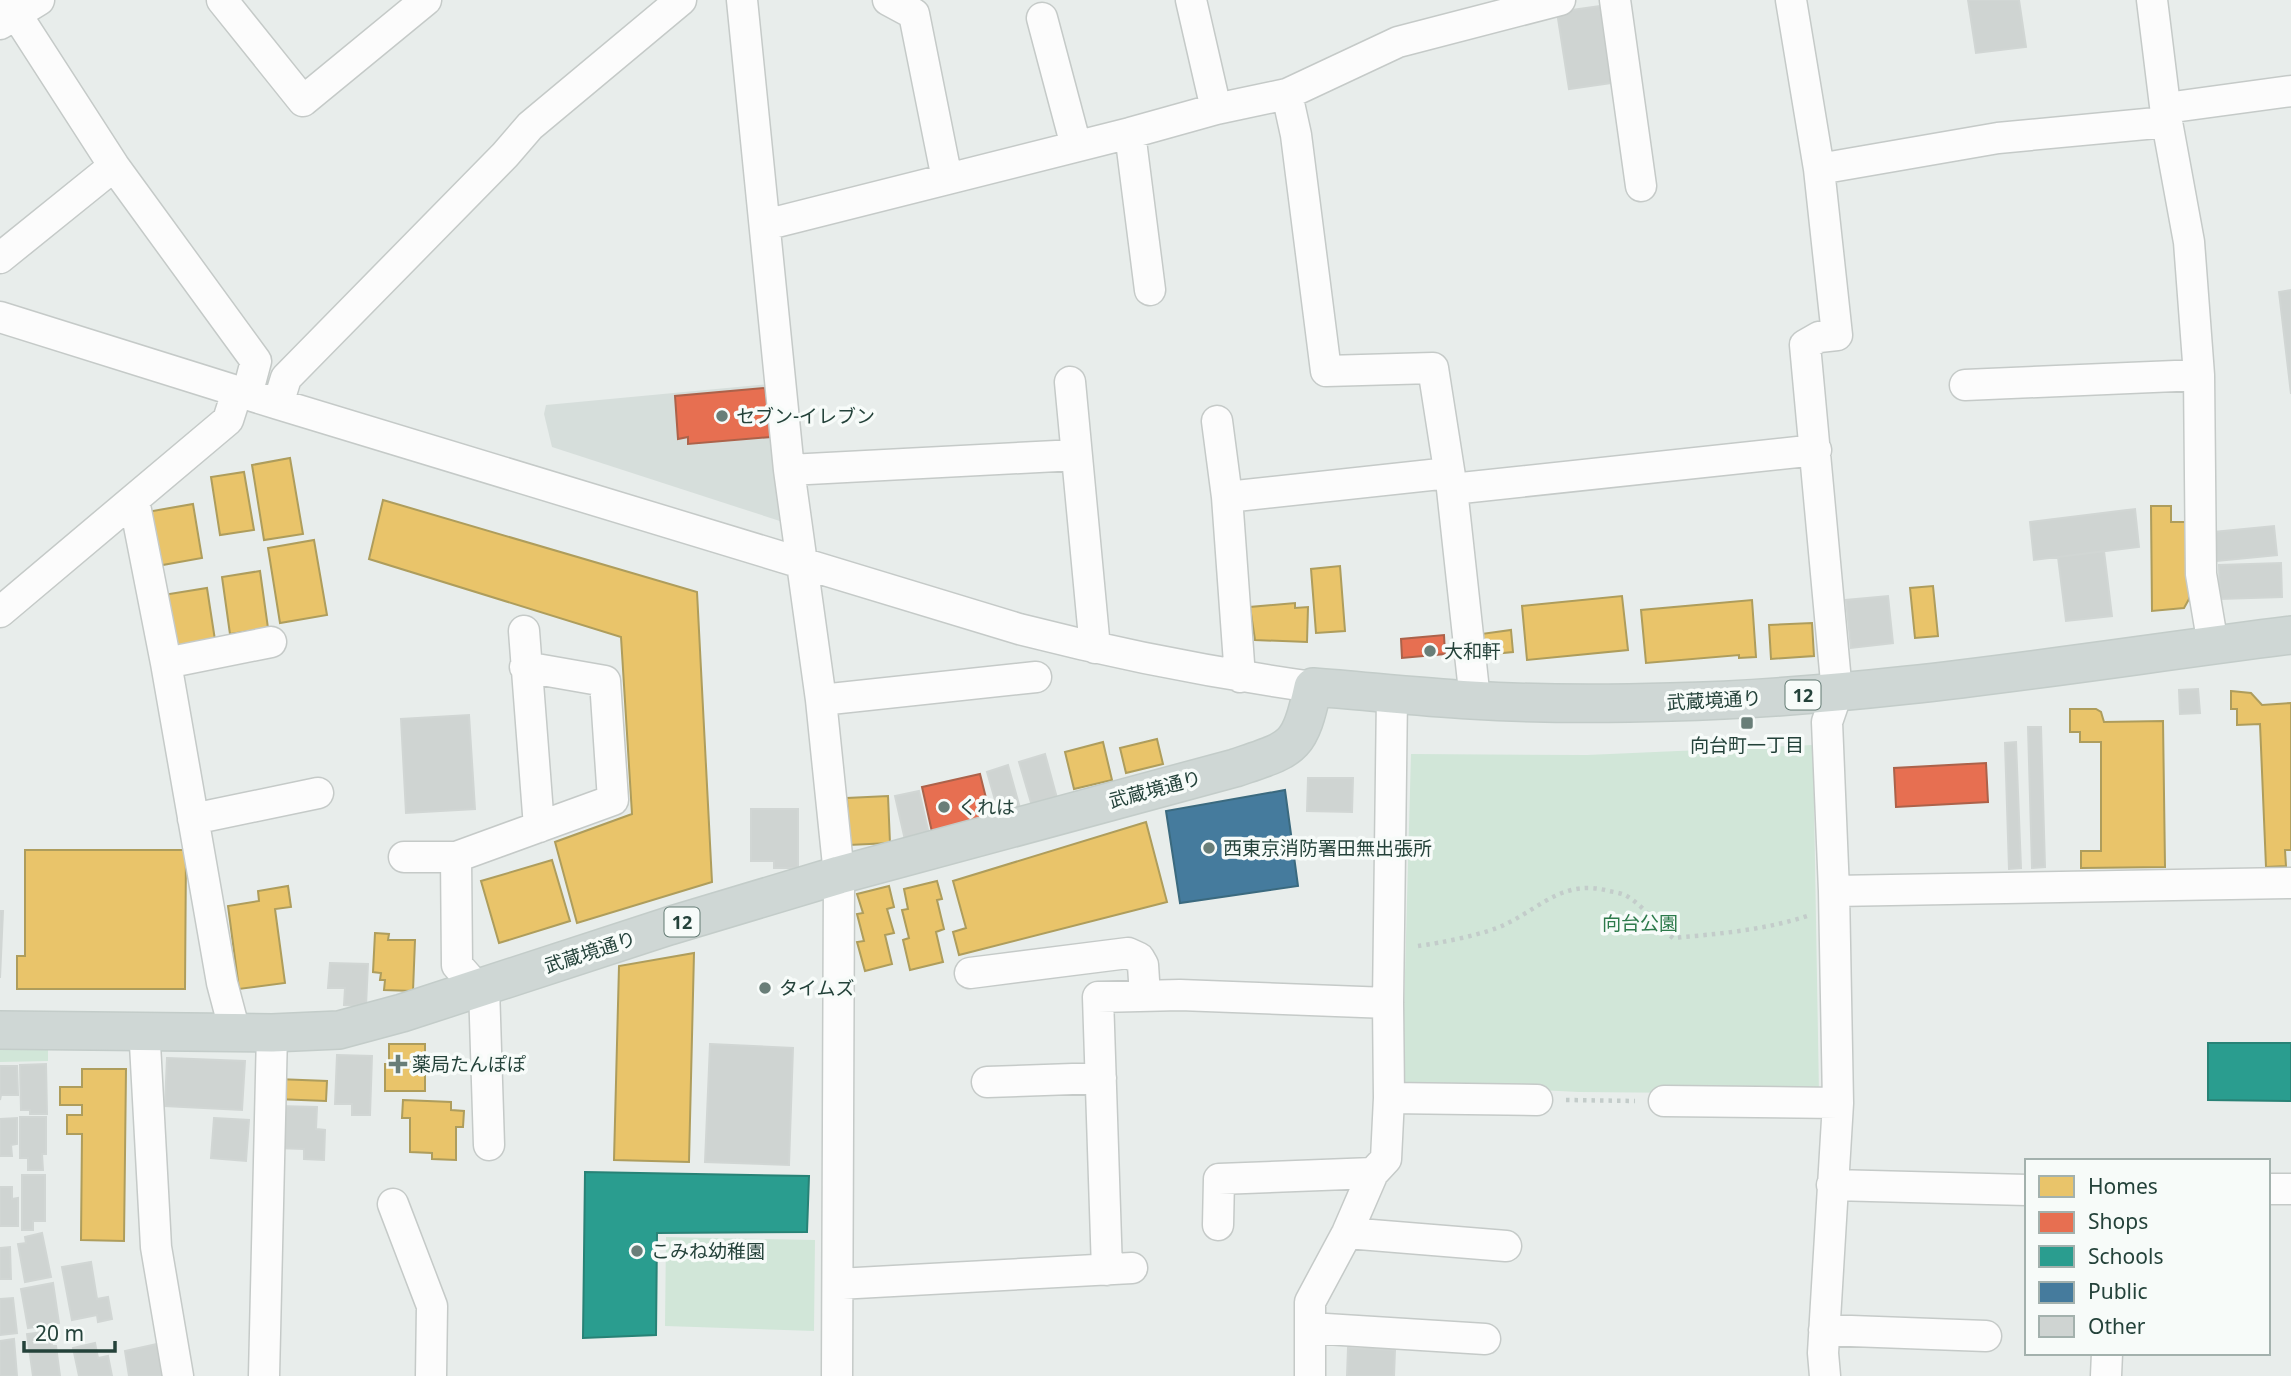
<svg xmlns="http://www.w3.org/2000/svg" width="2291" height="1376" font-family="'Noto Sans','Noto Sans JP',sans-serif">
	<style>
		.built { fill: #d6dedb }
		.green { fill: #d1e6d8 }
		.homes { fill: #e9c46a; stroke: #ae9d5c; stroke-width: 2 }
		.shops { fill: #e76f51; stroke: #ac624a; stroke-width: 2 }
		.schools { fill: #2a9d8f; stroke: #288276; stroke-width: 2 }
		.public { fill: #457b9d; stroke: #3b6a7f; stroke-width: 2 }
		.building { fill: #cfd4d2; stroke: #d1d6d4; stroke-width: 2 }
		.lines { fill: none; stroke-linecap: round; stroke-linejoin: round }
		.minor-casing { stroke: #c5cac8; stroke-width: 33 }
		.major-casing { stroke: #c3ccc9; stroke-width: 40 }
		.path { stroke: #c3ccca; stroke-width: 4.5; stroke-dasharray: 3.5 5; stroke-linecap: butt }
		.minor { stroke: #fcfcfc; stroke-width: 30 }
		.major { stroke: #cfd7d5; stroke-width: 37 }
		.poi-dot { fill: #697e78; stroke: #f7fbf9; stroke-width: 2.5 }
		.labels { text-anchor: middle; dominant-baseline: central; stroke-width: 7; stroke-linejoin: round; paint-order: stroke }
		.shield { fill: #f7fbf9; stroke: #637a73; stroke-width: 2 }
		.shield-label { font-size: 18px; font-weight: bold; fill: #24423a }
		.poi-label { font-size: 19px; fill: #24423a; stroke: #f7fbf9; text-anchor: start }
		.street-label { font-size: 19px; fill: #24423a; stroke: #f7fbf9 }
		.park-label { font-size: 19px; fill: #2d7a4b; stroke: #f7fbf9 }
	</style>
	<rect width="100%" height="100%" fill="#e8edeb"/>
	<path class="built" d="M770 384 786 523 552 447 544 414 546 405Z"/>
	<path class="green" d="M1813 745 1819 1094 1579 1092 1402 1083 1411 754 1587 755Z
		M48 1047V1061L0 1062V1048Z
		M666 1237 815 1240 814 1331 665 1326Z"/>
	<path class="homes" d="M290 458 303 534 264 540 252 465Z
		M244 472 254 530 220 535 211 477Z
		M383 500 697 592 712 882 577 923 555 842 632 814 621 637 369 559Z
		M193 504 202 558 157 566 147 512Z
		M2151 506H2171V522H2188L2189 599 2184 608 2152 611Z
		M314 540 327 615 280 623 268 548Z
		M1340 566 1345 631 1316 633 1311 569Z
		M260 571 268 628 230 634 222 577Z
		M1933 586 1938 636 1915 638 1910 588Z
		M207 588 215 640 172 647 163 595Z
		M1622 596 1628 650 1527 660 1522 606Z
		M1752 600 1756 657 1739 658V655L1646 663 1641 610Z
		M1295 603V608L1308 607 1307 642 1255 640 1250 607Z
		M1812 623 1814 656 1771 659 1769 625Z
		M1511 630 1513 652 1483 655 1481 634Z
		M2231 691 2251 693 2262 705 2291 703V850H2285L2286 866 2266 867 2260 724 2237 725V709H2231Z
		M2070 709H2096L2101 712 2104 722 2163 721 2165 867 2081 868V851H2101V742H2080V732H2070Z
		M1157 739 1163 764 1126 773 1120 748Z
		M1103 742 1112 780 1074 789 1065 752Z
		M888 796 890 843 849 845 847 798Z
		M1146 822 1167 902 959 955 953 932 966 928 953 881Z
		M25 850H186L185 989H17V956H25Z
		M552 860 570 921 499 943 481 881Z
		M937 881 942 899 937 900 944 929 936 932 943 962 910 970 903 940 909 938 902 910 908 909 904 889Z
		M288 886 291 907 275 909 285 983 239 989 228 906 259 901 258 891Z
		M889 886 894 907 887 909 894 933 885 935 892 964 865 971 857 942 864 941 857 914 863 913 857 894Z
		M375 933 389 934 388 940H415L413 991 384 990 385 980H380L381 973 373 972Z
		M694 953 689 1162 614 1160 619 966Z
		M389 1044H425V1091H385V1064H389Z
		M82 1069H126L124 1241 81 1240 82 1134H67V1115H82V1105H60V1087H82Z
		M277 1079 327 1081 326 1101 276 1099Z
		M403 1100 451 1102V1110L464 1111 463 1127H456V1160L432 1159V1153L410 1152V1118H402Z"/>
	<path class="shops" d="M765 388 771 437 688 444V437L678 439 675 396Z
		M1444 635 1445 654 1402 658 1401 639Z
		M1986 763 1988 802 1896 807 1894 768Z
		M980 774 991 818 932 832 922 787Z"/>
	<path class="schools" d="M2208 1043H2291V1101L2208 1100Z
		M585 1172 809 1176 807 1232 657 1233 656 1335 583 1338Z"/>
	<path class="public" d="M1285 790 1298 886 1180 903 1166 811Z"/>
	<path class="building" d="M1968 0H2019L2026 47 1976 53Z
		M1601 6 1612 83 1569 89 1557 12Z
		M2291 290V394L2279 292Z
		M2135 509 2139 547 2034 560 2030 522Z
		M2274 526 2277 555 2217 561 2214 532Z
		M2104 551 2112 616 2066 621 2058 557Z
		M2281 563 2282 597 2220 599 2219 565Z
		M1888 596 1893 643 1851 648 1846 600Z
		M2198 689 2200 713 2180 714 2179 690Z
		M469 715 475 809 406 813 401 719Z
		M2028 727H2041L2045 867 2032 868Z
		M2016 742 2021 868 2009 869 2005 743Z
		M1045 754 1057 798 1032 806 1019 762Z
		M1008 765 1020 808 999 814 987 772Z
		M1308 778H1353L1352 812 1307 811Z
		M919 791 929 834 905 840 895 796Z
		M751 809H798V868H774V861H751Z
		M0 911H3L0 978Z
		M330 963 368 964 366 1006 344 1005 345 988H328Z
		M710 1044 793 1048 789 1165 705 1162Z
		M337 1055 372 1056 370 1115H352V1104H335Z
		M167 1058 245 1061 242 1110 165 1106Z
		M46 1064 47 1114H30V1110H21L20 1065Z
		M0 1066H17L18 1095H1L0 1100Z
		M278 1106 317 1107 316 1129 325 1130 324 1160 304 1159V1149L277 1148Z
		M20 1117H46V1154H42L43 1170H28V1158H20Z
		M17 1118V1144L11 1145 12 1156H0V1119Z
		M214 1118 249 1120 246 1161 211 1158Z
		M22 1175H45V1221H33V1230H22Z
		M0 1187H12V1199L18 1198V1226H0Z
		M42 1233 51 1277 25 1282 18 1244 26 1243 25 1237Z
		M10 1247 11 1279H0V1248Z
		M91 1262 97 1299 108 1297 112 1319 98 1322 97 1315 72 1320 62 1267Z
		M53 1283 59 1323 28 1328 21 1289Z
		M13 1298 17 1333 0 1335V1299Z
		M50 1331 52 1346H56L60 1376H33L27 1334Z
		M14 1339 17 1376H0V1341Z
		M95 1343 98 1358 108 1356 112 1376H79L73 1348Z
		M157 1344 163 1376H129L125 1351Z
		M1348 1348 1395 1350 1394 1376H1347Z"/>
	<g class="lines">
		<g class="minor-casing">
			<path id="minor" d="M7 0 114 166 256 361 247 395
				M222 0 303 101 426 0
				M742 0 789 470 821 700 839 875 837 1376
				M888 0 914 14 947 179
				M1191 0 1216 109
				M1615 0 1641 186
				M1791 0 1819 169 1837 335 1819 337 1805 345 1837 693 1827 722 1834 891 1838 1103 1823 1353 1825 1376
				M2152 0 2167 122 2189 242 2199 375 2201 574 2213 645
				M1042 18 1076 146
				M0 24 39 0
				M1287 94 1296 135 1326 371 1433 368 1452 489 1475 700
				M2166 108 2291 91
				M1130 133 1150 290
				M1819 169 1998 138 2167 122
				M765 225 1130 133 1216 109 1287 94 1398 42 1560 0
				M0 258 114 166
				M0 317 278 404 1019 629C1116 654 1214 673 1313 687
				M1070 382 1095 648
				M1965 385 2199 375
				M278 404 286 378 505 155 530 126 681 0
				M1217 421 1227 497 1240 677
				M789 470 1076 455
				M1452 489 1816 450
				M1227 497 1449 473
				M134 500 166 663 222 983 235 1032
				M0 612 228 420 237 392
				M524 631 539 827
				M166 663 271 642
				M821 700 1036 677
				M193 819 318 793
				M404 857H456L613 800 605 681 525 667
				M456 857 457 965 478 989
				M1834 891 2291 883
				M970 973 1128 953 1139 958 1143 965 1145 996
				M484 987 489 1145
				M146 1031 145 1044 156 1247 178 1376
				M987 1082 1101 1078
				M1389 1098 1537 1100
				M1664 1101 1838 1103
				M1832 1185 2027 1190
				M2268 1189H2291
				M393 1204 432 1306 431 1376
				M1218 1225 1219 1179 1373 1173
				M1347 1233 1506 1246
				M1107 1270 1098 997 1180 995 1388 1003
				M838 1284 1132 1268
				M1310 1328 1485 1339
				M1824 1330 1986 1336
				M264 1376 272 1033
				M1310 1376V1302L1347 1233 1373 1173 1386 1159 1389 1098 1388 1003 1392 695
				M2106 1376 2107 1353"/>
		</g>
		<g class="major-casing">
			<path id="major" d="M0 1030 272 1033 339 1030 402 1013 669 926 839 875 1235 768C1294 748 1299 750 1313 687 1365 691 1418 697 1471 700 1537 704 1605 704 1671 702 1879 697 2085 661 2291 635"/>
		</g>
		<path class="path" d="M1418 946C1440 943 1487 934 1506 924 1543 906 1564 879 1609 891 1614 892 1620 893 1625 895 1643 905 1657 925 1673 938 1717 934 1765 930 1807 916
			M1566 1100 1635 1101"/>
		<use href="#minor" class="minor"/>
		<use href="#major" class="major"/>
	</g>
	<g class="poi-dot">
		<circle cx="722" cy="416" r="7"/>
		<circle cx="1430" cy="651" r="7"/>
		<rect x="1740" y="716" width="14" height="14" rx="3.5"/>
		<circle cx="944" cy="807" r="7"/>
		<circle cx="1209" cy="848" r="7"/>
		<circle cx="765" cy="988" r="7"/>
		<path d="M394.5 1053.5h7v7h7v7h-7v7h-7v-7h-7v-7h7z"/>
		<circle cx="637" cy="1251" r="7"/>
	</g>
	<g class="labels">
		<g class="shield">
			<rect x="1785.5" y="680.5" width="35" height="29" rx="5"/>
			<rect x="664.5" y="907.5" width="35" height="29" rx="5"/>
		</g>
		<g class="shield-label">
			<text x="1803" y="695">12</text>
			<text x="682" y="922">12</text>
		</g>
		<g class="poi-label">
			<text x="736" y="416">セブン-イレブン</text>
			<text x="1444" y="651">大和軒</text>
			<text x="1747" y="745" text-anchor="middle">向台町一丁目</text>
			<text x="958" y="807">くれは</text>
			<text x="1223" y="848">西東京消防署田無出張所</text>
			<text x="779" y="988">タイムズ</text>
			<text x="412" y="1064">薬局たんぽぽ</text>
			<text x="651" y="1251">こみね幼稚園</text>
		</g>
		<g class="street-label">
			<text transform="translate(1714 700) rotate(-3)">武蔵境通り</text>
			<text transform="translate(1155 789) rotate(-15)">武蔵境通り</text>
			<text transform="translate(590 952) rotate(-18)">武蔵境通り</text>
		</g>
		<g class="park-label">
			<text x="1640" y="923">向台公園</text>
		</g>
	</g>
	<rect x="2025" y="1159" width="245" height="196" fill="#f7fbf9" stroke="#a3b1ad" stroke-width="2"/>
	<rect x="2039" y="1176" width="35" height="21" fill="#e9c46a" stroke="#a3b1ad" stroke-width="2"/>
	<text x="2088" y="1194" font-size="21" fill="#24423a">Homes</text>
	<rect x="2039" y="1212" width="35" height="21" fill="#e76f51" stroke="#a3b1ad" stroke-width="2"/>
	<text x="2088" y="1229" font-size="21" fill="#24423a">Shops</text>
	<rect x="2039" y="1246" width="35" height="21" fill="#2a9d8f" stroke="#a3b1ad" stroke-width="2"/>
	<text x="2088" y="1264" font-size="21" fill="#24423a">Schools</text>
	<rect x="2039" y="1282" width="35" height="21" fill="#457b9d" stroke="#a3b1ad" stroke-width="2"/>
	<text x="2088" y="1299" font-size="21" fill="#24423a">Public</text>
	<rect x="2039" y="1316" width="35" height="21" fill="#cfd4d2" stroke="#a3b1ad" stroke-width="2"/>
	<text x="2088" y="1334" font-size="21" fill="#24423a">Other</text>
	<path d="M24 1341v10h91v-10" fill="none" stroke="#24423a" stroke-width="3.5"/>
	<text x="35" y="1341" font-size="21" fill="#24423a" stroke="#f7fbf9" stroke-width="5" paint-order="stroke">20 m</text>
</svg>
